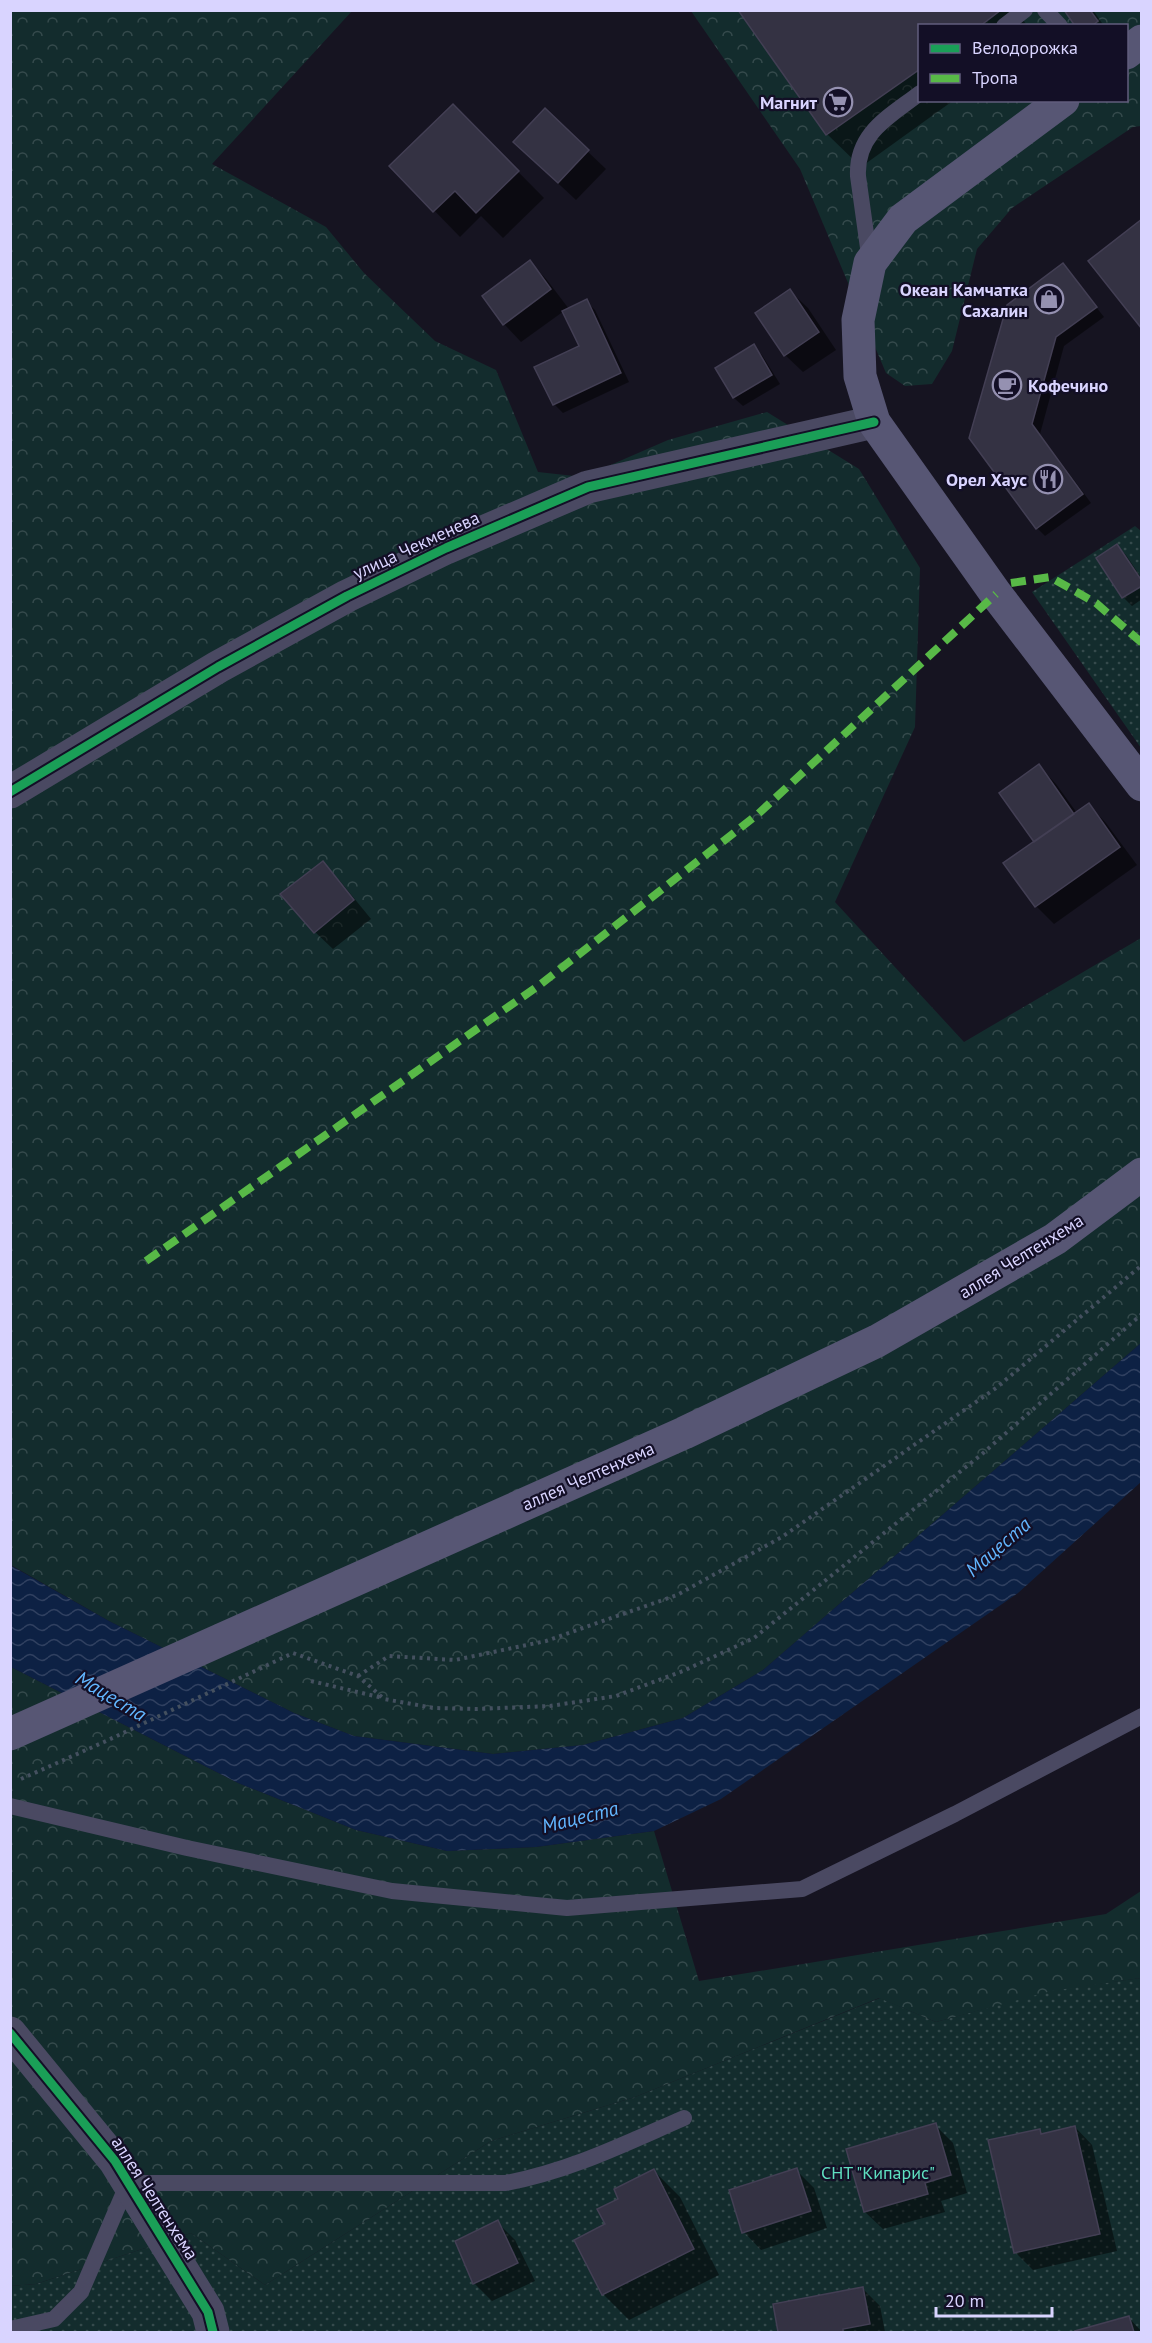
<svg xmlns="http://www.w3.org/2000/svg" width="1152" height="2343" font-family="'PT Sans',sans-serif">
	<style>
		.green { fill: url(#green-dots) }
		.forest { fill: url(#forest-crowns); fill-rule: evenodd }
		.water { fill: url(#water-waves) }
		.shadow { fill: #0007 }
		.building { fill: #343243; stroke: #433f54; stroke-width: 1.5 }
		.lines { fill: none; stroke-linecap: round; stroke-linejoin: round }
		.path { stroke: #44505f; stroke-width: 4; stroke-dasharray: 3 4.5; stroke-linecap: butt }
		.lane { stroke: #4a4962; stroke-width: 16 }
		.street { stroke: #4a4962; stroke-width: 33 }
		.secondary { stroke: #575674; stroke-width: 33 }
		.quiet { stroke: #58b947; stroke-width: 8; stroke-dasharray: 15 8; stroke-linecap: butt }
		.cycleway-casing { stroke: #130f26; stroke-width: 13 }
		.cycleway { stroke: #1a9f57; stroke-width: 9 }
		.labels { text-anchor: middle; dominant-baseline: central; stroke-width: 4.5; stroke-linejoin: round; paint-order: stroke }
		.poi-label { font-size: 18px; font-weight: bold; fill: #d9d4ff; stroke: #130f26; text-anchor: end }
		.street-label { font-size: 18px; fill: #d9d4ff; stroke: #130f26 }
		.park-label { font-size: 18px; fill: #5fe0c0; stroke: #130f26 }
		.water-label { font-size: 20px; font-style: italic; fill: #62b6ff; stroke: #130f26 }
	</style>
	<defs>
		<pattern id="green-dots" width="8" height="8" patternUnits="userSpaceOnUse" patternTransform="scale(1.5)"><rect width="8" height="8" fill="#132c2d"/><path d="M2 2h.1M6 6h.1" fill="none" stroke="#354a4c" stroke-width="1.8" stroke-linecap="round"/></pattern>
		<pattern id="forest-crowns" width="20" height="18" patternUnits="userSpaceOnUse" patternTransform="scale(1.5)"><rect width="20" height="18" fill="#132c2d"/><path d="M2 6a3 3 0 1 1 6 0M12 15a3 3 0 1 1 6 0" fill="none" stroke="#354a4c"/></pattern>
		<pattern id="water-waves" width="16" height="10" patternUnits="userSpaceOnUse" patternTransform="scale(1.5)"><rect width="16" height="10" fill="#0d2144"/><path d="M0 5q4-4 8 0t8 0" fill="none" stroke="#304060"/></pattern>
	</defs>
	<rect width="100%" height="100%" fill="#161421"/>
	<path class="green" d="M1135 526 1141 531V748L1032 592Z
		M1141 1978V2332H11V2286L36 2284 191 2233 265 2285 491 2141 635 2097 880 1998 936 2022 1051 1990Z"/>
	<path class="forest" d="M11 11H352L212 164 326 227 364 273 435 341 496 370 538 472 583 477 668 440 767 412 859 469 920 568 915 727 835 902 964 1042 1141 938V1343L763 1670 683 1718 583 1745 493 1754 354 1736 294 1713 109 1621 11 1565Z
		M691 11H1141V126L1133 127 1012 208 977 249 952 351 932 384 905 386 886 373 800 169ZM920 26H1126V100H920Z
		M11 1667 238 1783 356 1830 447 1851 536 1847 654 1831 699 1981 1106 1914 1141 1891V1978L1051 1991 936 2022 879 1998 635 2097 491 2141 265 2285 191 2233 36 2284 11 2286Z"/>
	<path class="water" d="M1141 1343V1482L1018 1593 721 1799 654 1831 536 1847 447 1851 356 1830 238 1783 11 1667 10 1565 109 1621 294 1713 354 1736 493 1754 583 1745 683 1718 763 1670Z"/>
	<path class="shadow" d="M739 10H1017L1027 26H920V100H954L861 167 827 134Z
		M1066 10H1093L1104 26H1077Z
		M453 106 544 198 503 238 481 216 460 237 391 166Z
		M545 111 606 169 576 200 533 160Z
		M530 262 547 280 569 309 586 301 595 310 629 382 563 413 554 404 581 346 564 311 521 342 504 324Z
		M1063 265 1104 317 1064 346 1040 434 1091 503 1045 536 1037 528 971 438Z
		M790 291 808 308 836 350 803 372 785 355Z
		M753 346 762 355 780 384 743 406 734 398 717 369Z
		M1117 546 1126 555 1142 579V599L1132 606 1123 597Z
		M1039 766 1056 784 1077 813 1089 805 1106 823 1137 865 1054 924 1036 906Z
		M323 863 340 881 371 919 333 949 315 932Z
		M935 2125 953 2143 967 2193 941 2201 945 2212 883 2229 865 2212Z
		M1075 2127 1092 2145 1117 2251 1033 2270 1015 2252 1040 2130 1044 2134Z
		M796 2170 814 2188 827 2228 761 2250 744 2232Z
		M654 2171 680 2197 719 2275 629 2320 603 2294 576 2241 607 2225 620 2199Z
		M497 2222 515 2240 535 2281 492 2301 474 2283Z
		M862 2288 880 2306 885 2332H780L774 2306Z
		M1129 2318 1142 2332H1077Z"/>
	<path class="building" d="M738 10H1001L980 26H920V69L826 135Z
		M1064 10H1090L1098 21 1092 26H1075Z
		M453 104 519 171 476 213 455 191 433 212 389 166Z
		M545 108 589 150 558 183 513 142Z
		M1142 219V329L1088 261Z
		M530 260 551 289 503 325 482 296Z
		M1063 263 1097 307 1056 337 1032 424 1083 494 1036 529 969 438 1007 305Z
		M790 289 819 332 784 356 755 313Z
		M587 299 621 373 553 405 534 367 579 346 562 311Z
		M754 344 772 375 733 398 715 368Z
		M1117 544 1142 581V586L1122 598 1096 558Z
		M1039 764 1074 814 1034 842 999 793Z
		M1089 803 1120 847 1035 907 1003 863Z
		M323 861 354 900 314 933 280 894Z
		M936 2123 951 2175 925 2183 928 2194 864 2212 846 2149Z
		M1075 2126 1100 2234 1014 2253 988 2140 1040 2129 1041 2134Z
		M797 2168 811 2211 742 2233 729 2190Z
		M654 2169 694 2249 602 2295 574 2240 605 2224 597 2209 618 2199 614 2189Z
		M498 2220 518 2263 473 2284 455 2241Z
		M863 2287 870 2324 843 2329V2332H778L773 2304Z
		M1129 2316 1134 2332H1076L1075 2331Z"/>
	<g class="lines">
		<path class="path" d="M358 1676 389 1656 455 1660 546 1641 677 1595 782 1537 996 1388 1142 1265
			M311 1681 383 1698
			M21 1779 104 1742 293 1653 358 1676 384 1699 434 1708 477 1709 550 1706 616 1696 683 1671 754 1638 982 1454 1142 1314"/>
		<path class="lane" d="M1045 10 1060 26
			M1004 26 1025 10
			M870 262 858 176C856 133 889 117 920 93
			M10 1806 187 1848 392 1891 567 1908 802 1889 955 1814 1142 1716
			M10 2329 54 2319 81 2292 128 2183H506C570 2171 624 2144 684 2118"/>
		<path class="street" d="M10 792 218 667 347 596 446 548 588 487 874 422
			M10 2033 115 2161 208 2312 213 2332"/>
		<path class="secondary" d="M1126 53 1142 41
			M1063 100 903 219 870 263 858 320 860 376 874 422 996 594 1142 785
			M10 1734 684 1433 877 1341 1055 1239 1142 1174"/>
		<path class="quiet" d="M1011 583 1050 577 1096 603 1142 643
			M146 1261 541 984 758 814 996 594"/>
		<g class="cycleway-casing">
			<path id="cycleway" d="M10 792 218 667 347 596 446 548 588 487 874 422
				M10 2033 115 2161 208 2312 213 2332"/>
		</g>
		<use href="#cycleway" class="cycleway"/>
	</g>
	<defs>
		<g id="supermarket-ring" transform="scale(1.5)"><circle r="9.5" fill="#130f26" stroke="#9591b1" stroke-width="1.5"/><path d="M-6-5.5h2.5l.6 2H6L4.5 2H-2.5L-4.4-4H-6ZM-1.5 3.2a1.3 1.3 0 1 0 .1 0ZM3 3.2a1.3 1.3 0 1 0 .1 0Z" fill="#9591b1"/></g>
		<g id="shop-ring" transform="scale(1.5)"><circle r="9.5" fill="#130f26" stroke="#9591b1" stroke-width="1.5"/><path d="M-5-2.5h2.3a2.7 3.5 0 0 1 5.4 0H5L5.5 6h-11ZM-1.5-2.5h3a1.5 2.3 0 0 0-3 0Z" fill="#9591b1"/></g>
		<g id="cafe-ring" transform="scale(1.5)"><circle r="9.5" fill="#130f26" stroke="#9591b1" stroke-width="1.5"/><path d="M-5.5-4.5H6V0H3Q3 3.5 0 3.5H-2.5Q-5.5 3.5-5.5 0ZM3-3.2v2h1.7v-2ZM-6 4.5H4V6H-6Z" fill="#9591b1"/></g>
		<g id="restaurant-ring" transform="scale(1.5)"><circle r="9.5" fill="#130f26" stroke="#9591b1" stroke-width="1.5"/><path d="M-5-6h1v4h1v-4h1v4h1v-4h1v5L-1.5 .5V6h-2V.5L-5-1ZM5-6V6H3V1.5H1.5Q1.5-4 5-6Z" fill="#9591b1"/></g>
	</defs>
	<g fill-rule="evenodd">
		<use href="#supermarket-ring" x="838" y="102"/>
		<use href="#shop-ring" x="1049" y="299"/>
		<use href="#cafe-ring" x="1007" y="385"/>
		<use href="#restaurant-ring" x="1048" y="479"/>
	</g>
	<g class="labels">
		<g class="poi-label">
			<text x="817" y="102">Магнит</text>
			<text x="1028" y="289">Океан Камчатка<tspan x="1028" dy="21">Сахалин</tspan></text>
			<text x="1028" y="385" text-anchor="start">Кофечино</text>
			<text x="1027" y="479">Орел Хаус</text>
		</g>
		<g class="street-label">
			<text transform="translate(416 545) rotate(-25)">улица Чекменева</text>
			<text transform="translate(1021 1256) rotate(-32)">аллея Челтенхема</text>
			<text transform="translate(588 1476) rotate(-24)">аллея Челтенхема</text>
			<text transform="translate(155 2198) rotate(57)">аллея Челтенхема</text>
		</g>
		<g class="park-label">
			<text x="878" y="2172">СНТ "Кипарис"</text>
		</g>
		<g class="water-label">
			<text transform="translate(998 1547) rotate(-41)">Мацеста</text>
			<text transform="translate(111 1696) rotate(31)">Мацеста</text>
			<text transform="translate(580 1817) rotate(-14)">Мацеста</text>
		</g>
	</g>
	<rect width="1152" height="2343" fill="none" stroke="#d9d4ff" stroke-width="24"/>
	<rect x="918" y="24" width="210" height="78" fill="#130f26" stroke="#625e7d" stroke-width="1.5"/>
	<rect x="930" y="44" width="30" height="9" fill="#1a9f57" stroke="#625e7d" stroke-width="1.5"/>
	<text x="972" y="54" font-size="18" fill="#d9d4ff">Велодорожка</text>
	<rect x="930" y="74" width="30" height="9" fill="#58b947" stroke="#625e7d" stroke-width="1.5"/>
	<text x="972" y="84" font-size="18" fill="#d9d4ff">Тропа</text>
	<path d="M936 2307v9h116v-9" fill="none" stroke="#d9d4ff" stroke-width="3"/>
	<text x="945" y="2307" font-size="18" fill="#d9d4ff" stroke="#130f26" stroke-width="4.5" paint-order="stroke">20 m</text>
</svg>
